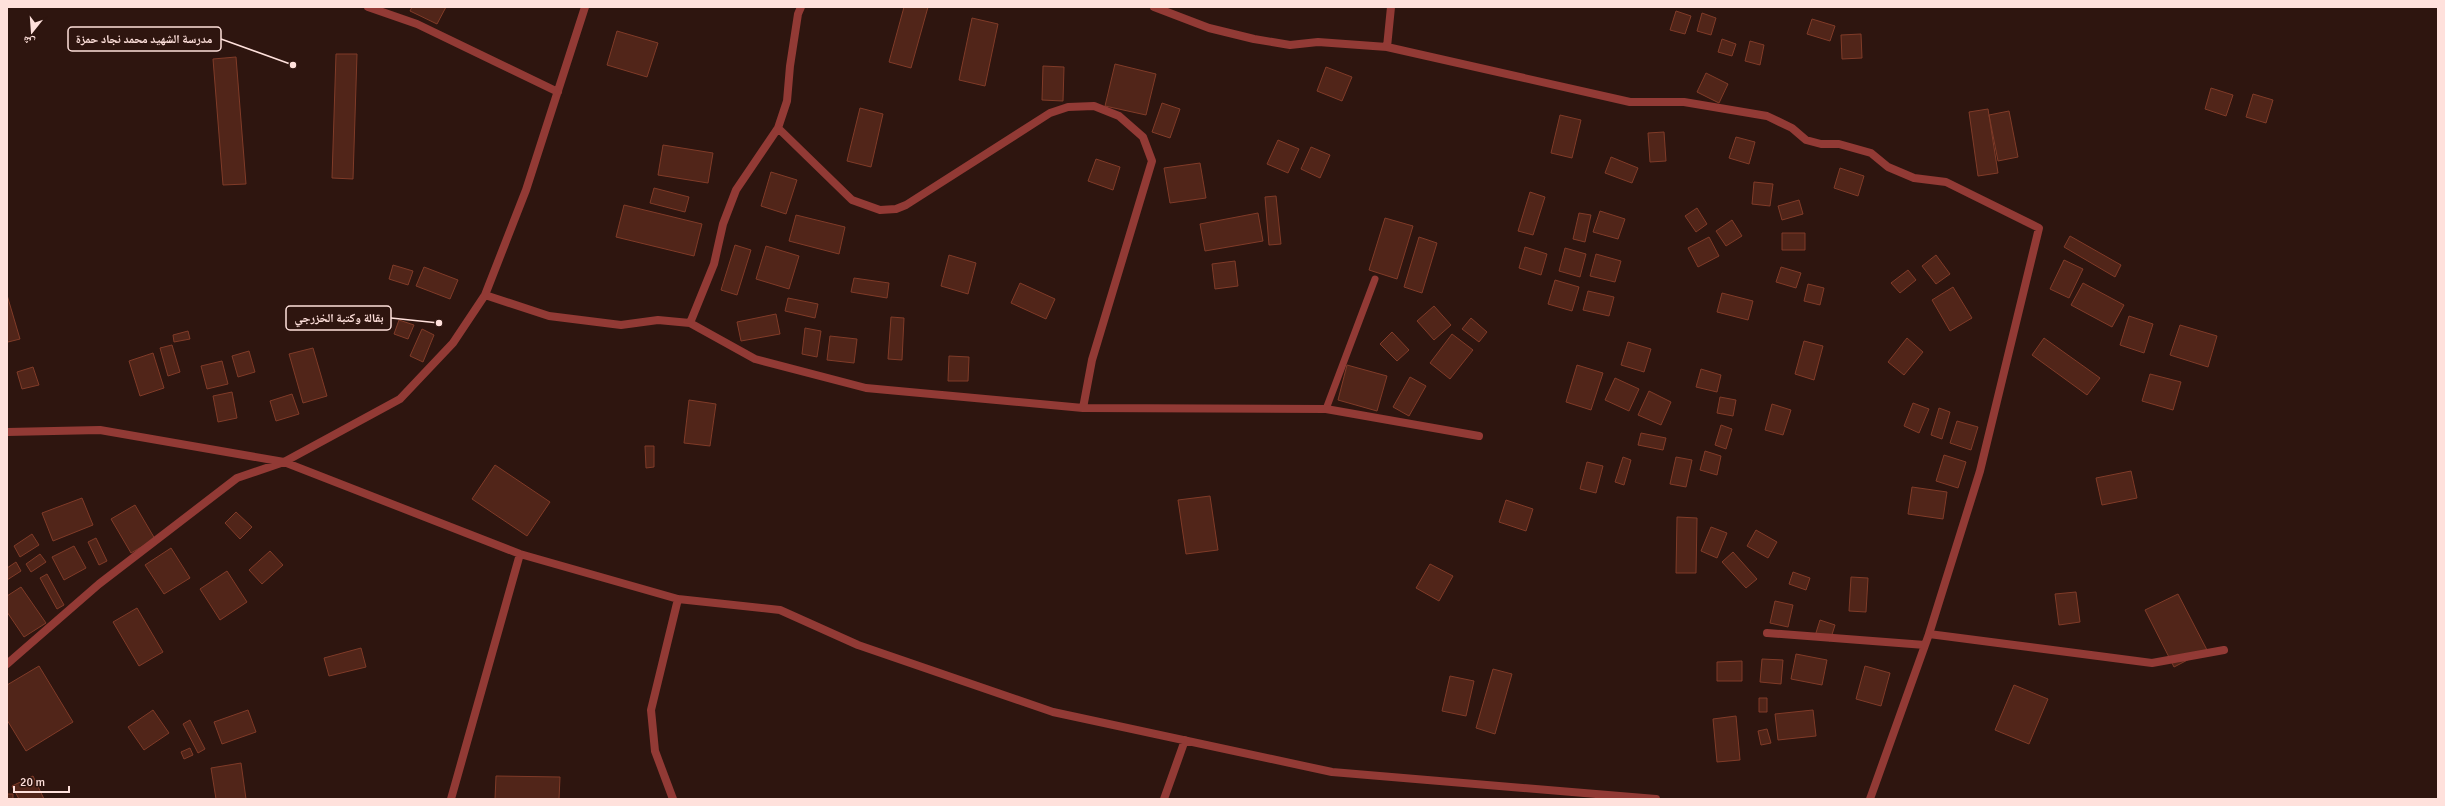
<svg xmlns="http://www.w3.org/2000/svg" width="2445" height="806" font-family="Signika,'Noto Naskh Arabic',sans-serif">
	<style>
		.building { fill: #512519; stroke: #803b28 }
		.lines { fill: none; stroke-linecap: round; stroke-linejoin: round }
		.service { stroke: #923a35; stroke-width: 7 }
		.minor { stroke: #923a35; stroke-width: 8 }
		.leader { fill: none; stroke: #ffe1dc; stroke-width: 1.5 }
		.callout-dot { fill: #ffe1dc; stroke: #2e150f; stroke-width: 1.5 }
		.callout { fill: #2e150f; stroke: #ffe1dc; stroke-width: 1.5 }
		.callout-label { font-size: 12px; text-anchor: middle; font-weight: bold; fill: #ffe1dc }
	</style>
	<rect width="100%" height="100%" fill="#2e150f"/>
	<path class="building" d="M412 7H446L437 24 410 11Z
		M904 7H928L911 68 889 62Z
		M1676 11 1691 16 1685 34 1670 30Z
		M1702 13 1716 18 1711 35 1697 31Z
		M972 18 998 24 985 86 959 80Z
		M1812 19 1835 26 1830 41 1807 34Z
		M617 31 658 43 647 77 607 65Z
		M1861 34 1862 58 1842 59 1841 35Z
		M1722 39 1736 44 1732 56 1718 52Z
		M1750 41 1764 45 1760 65 1745 61Z
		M336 54H357L353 179 332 178Z
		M236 57 246 184 223 185 213 59Z
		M1115 64 1156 74 1146 115 1105 106Z
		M1043 66 1064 67 1063 101 1042 100Z
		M1326 67 1352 77 1342 101 1317 91Z
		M1706 73 1728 84 1719 103 1697 92Z
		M2211 88 2233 95 2226 116 2205 109Z
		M2253 94 2273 100 2266 123 2246 117Z
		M1162 103 1180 109 1170 138 1152 132Z
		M860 108 883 114 871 167 847 161Z
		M1988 109 1998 173 1978 176 1969 112Z
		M2009 111 2018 157 1998 161 1989 115Z
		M1560 115 1581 120 1572 158 1551 153Z
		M1664 132 1666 161 1650 162 1648 133Z
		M1736 137 1755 142 1749 164 1729 158Z
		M1278 140 1299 149 1288 173 1267 164Z
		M663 145 713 153 708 183 658 175Z
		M1311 147 1330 155 1320 178 1301 169Z
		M1611 157 1638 168 1632 183 1605 173Z
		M1096 159 1120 167 1113 190 1088 181Z
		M1200 163 1206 198 1170 203 1164 168Z
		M1840 168 1864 176 1858 196 1834 188Z
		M771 172 797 180 786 214 761 206Z
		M1754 182 1773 184 1770 206 1752 204Z
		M654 188 689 197 685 212 650 203Z
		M1530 192 1545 197 1533 235 1518 231Z
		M1276 196 1281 244 1269 245 1265 197Z
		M1799 200 1803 214 1782 220 1778 206Z
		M624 205 702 224 694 256 616 237Z
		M1697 208 1707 224 1696 232 1685 216Z
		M1600 211 1625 219 1618 239 1593 232Z
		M1258 213 1263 241 1205 251 1200 224Z
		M1579 213 1591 215 1585 242 1573 239Z
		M796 215 845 227 839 254 789 241Z
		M1385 218 1413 226 1397 279 1369 270Z
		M1732 220 1742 236 1726 246 1716 231Z
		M1782 233H1805V250H1782Z
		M2070 236 2121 265 2115 277 2064 247Z
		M1419 237 1437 243 1422 293 1404 287Z
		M1709 237 1719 256 1698 267 1688 248Z
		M735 245 751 250 737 295 721 290Z
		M766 246 799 256 789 289 756 279Z
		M1525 247 1547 254 1541 275 1519 268Z
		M1565 248 1586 254 1580 277 1559 271Z
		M1596 254 1621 261 1615 282 1590 276Z
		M949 255 976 263 968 294 941 286Z
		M1936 255 1950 274 1936 284 1922 266Z
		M2064 260 2083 269 2069 298 2050 289Z
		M1235 261 1238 286 1215 289 1212 264Z
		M393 265 413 271 408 285 389 279Z
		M424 267 458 280 450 299 416 286Z
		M1781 267 1801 273 1796 288 1776 282Z
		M1908 270 1916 280 1900 293 1891 283Z
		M854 278 889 283 887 298 851 292Z
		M1555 280 1579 287 1572 311 1548 304Z
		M1020 283 1055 299 1046 319 1011 303Z
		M2083 283 2124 305 2112 327 2071 305Z
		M1808 284 1824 288 1820 305 1804 301Z
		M1953 287 1972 318 1950 331 1932 300Z
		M1588 291 1614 297 1609 316 1583 310Z
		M1722 293 1753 301 1748 320 1717 312Z
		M7 295 20 339 8 342 7 339Z
		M788 298 818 304 815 318 785 311Z
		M1434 306 1451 325 1434 340 1417 321Z
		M776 314 780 334 741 341 737 322Z
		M2129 316 2153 324 2144 353 2120 345Z
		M891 317 904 318 902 360 888 359Z
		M1471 318 1487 332 1479 342 1462 329Z
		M399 320 414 325 408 339 394 334Z
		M2180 325 2217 336 2208 367 2170 355Z
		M805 328 821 331 817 357 802 354Z
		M422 329 434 335 423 362 410 356Z
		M188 331 190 339 174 342 173 335Z
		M1392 332 1409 350 1397 361 1380 344Z
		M1452 334 1473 350 1450 379 1430 363Z
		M830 336 857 339 854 363 827 360Z
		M1907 338 1923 352 1904 375 1888 362Z
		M2044 338 2100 378 2087 395 2032 355Z
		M1804 341 1823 346 1814 380 1795 374Z
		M1628 342 1651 349 1644 372 1621 365Z
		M172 345 180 372 168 376 160 348Z
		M313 348 327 396 303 403 289 354Z
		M249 351 255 372 238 377 232 356Z
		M153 353 164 388 140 396 129 361Z
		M949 356 969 357 968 381H948Z
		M222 361 228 384 207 389 201 366Z
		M1347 365 1387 376 1377 411 1338 400Z
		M1577 365 1603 373 1591 410 1566 402Z
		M33 367 39 385 22 389 17 372Z
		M1701 369 1721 375 1717 392 1696 387Z
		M2150 374 2181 382 2173 410 2142 401Z
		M1410 377 1426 386 1409 416 1393 407Z
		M1615 378 1639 389 1629 411 1605 400Z
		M1649 391 1671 402 1661 425 1638 415Z
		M232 392 237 418 218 422 213 396Z
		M292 394 299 414 276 421 270 401Z
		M1720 397 1736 400 1733 416 1717 413Z
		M689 400 716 404 710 446 684 443Z
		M1913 403 1929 409 1919 433 1904 426Z
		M1772 404 1791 410 1783 435 1765 430Z
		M1939 408 1950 412 1942 439 1931 435Z
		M1957 421 1978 427 1971 450 1950 443Z
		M1721 425 1732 429 1726 449 1715 445Z
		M1641 433 1666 438 1663 450 1638 445Z
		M645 446H654V467L646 468Z
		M1705 451 1721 456 1717 475 1700 470Z
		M1944 455 1966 462 1958 488 1936 481Z
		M1623 457 1631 460 1624 485 1615 482Z
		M1676 457 1692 460 1686 487 1670 484Z
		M1587 462 1603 466 1596 493 1580 489Z
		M495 465 550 502 527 536 472 499Z
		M2131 471 2137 498 2102 505 2096 478Z
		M1912 487 1947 492 1943 519 1908 514Z
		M1210 496 1218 550 1186 554 1178 500Z
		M82 498 93 525 53 541 42 513Z
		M1506 500 1533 509 1526 531 1499 522Z
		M135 505 155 539 131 553 111 519Z
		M236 512 252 527 240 539 225 523Z
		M1677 517 1697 518 1696 573H1676Z
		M1711 527 1727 533 1717 558 1701 551Z
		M1756 530 1777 542 1768 558 1747 546Z
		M32 534 39 545 20 557 14 546Z
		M96 538 107 561 99 565 88 542Z
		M74 546 86 568 64 580 52 557Z
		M171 548 190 578 164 594 145 565Z
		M270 551 283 565 262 584 249 570Z
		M1733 552 1757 579 1746 588 1722 562Z
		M40 554 46 562 31 572 26 564Z
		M16 562 21 571 7 580V568Z
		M1430 564 1453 576 1439 601 1416 588Z
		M227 571 247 602 220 620 200 589Z
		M1793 572 1810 578 1806 590 1789 584Z
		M47 574 64 605 57 609 40 578Z
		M1851 577 1868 578 1866 612 1849 611Z
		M21 587 46 623 24 637 7 612V596Z
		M2076 592 2080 622 2059 625 2055 594Z
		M2178 594 2207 650 2174 667 2145 610Z
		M1775 601 1793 605 1788 627 1770 623Z
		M137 608 163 652 139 666 113 622Z
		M1820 620 1835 625 1830 641 1815 636Z
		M361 648 366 667 329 676 324 658Z
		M1796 654 1827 660 1822 685 1791 679Z
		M1762 659 1783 660 1781 684 1760 682Z
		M1742 661V681H1717V662Z
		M39 666 73 722 26 751 7 720V685Z
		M1865 666 1890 673 1881 706 1856 699Z
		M1493 669 1512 674 1495 734 1476 728Z
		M1450 676 1474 681 1466 716 1442 711Z
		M2014 685 2048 699 2029 744 1995 730Z
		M1759 698H1767V712H1759Z
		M153 710 169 733 144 750 128 727Z
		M248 710 256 732 222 744 214 722Z
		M1813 710 1816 736 1778 740 1775 714Z
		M1736 716 1740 760 1717 762 1713 719Z
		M190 720 205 749 198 753 183 724Z
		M1767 729 1771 743 1761 745 1758 731Z
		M190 748 193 755 184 759 181 752Z
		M241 763 246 799H216L211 768Z
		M33 776 44 799H19L12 786Z
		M496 776 560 777 559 799H495Z
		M7 794H13V799H7Z"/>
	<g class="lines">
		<path class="service" d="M1326 409 1375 279"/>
		<path class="minor" d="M368 7 417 24 558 92
			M1154 7 1209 28 1254 39 1290 45 1318 42 1387 47 1630 102H1684L1767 116 1792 128 1806 140 1821 144H1839L1871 153 1888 167 1914 178 1946 182 2039 228 1980 471 1929 634
			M1387 47 1391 7
			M778 128 852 200 880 210 896 209 906 205 1050 113 1068 107 1094 106 1119 116 1143 137 1152 161 1092 360 1083 408
			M485 295 549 316 621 325 658 320 690 323 755 359 866 388 1083 408 1326 409 1479 436
			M690 323 714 264 723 224 736 190 778 128 787 101 790 66 798 14 801 7
			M7 432 100 430 284 462 520 554 678 599 780 610 858 645 1053 712 1332 772 1656 799
			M1767 633 1925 645
			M7 664 99 584 237 478 284 462 400 399 453 343 485 295 526 190 585 7
			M451 799 520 554
			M673 799 655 751 651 710 678 599
			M1164 799 1185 740
			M1870 799 1929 634 2152 663 2224 650"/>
	</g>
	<path class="leader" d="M293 65L221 39M439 323L391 318"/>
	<g class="callout-dot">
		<circle cx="293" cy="65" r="4"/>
		<circle cx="439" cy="323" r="4"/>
	</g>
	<g class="callout">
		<rect x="68" y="27" width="153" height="24" rx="4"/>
		<rect x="286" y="306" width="105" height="24" rx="4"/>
	</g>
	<g class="callout-label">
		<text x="144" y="43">مدرسة الشهيد محمد نجاد حمزة</text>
		<text x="339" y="322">بقالة وكتبة الخزرجي</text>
	</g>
	<rect width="2445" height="806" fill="none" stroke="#ffe1dc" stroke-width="16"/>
	<g transform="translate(32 32) rotate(197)" stroke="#2e150f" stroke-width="3" paint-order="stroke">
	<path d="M0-3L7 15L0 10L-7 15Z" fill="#ffe1dc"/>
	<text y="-6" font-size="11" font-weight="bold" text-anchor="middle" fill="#ffe1dc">ش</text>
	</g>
	<path d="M14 786v6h55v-6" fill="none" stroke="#ffe1dc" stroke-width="2"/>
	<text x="20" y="786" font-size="12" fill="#ffe1dc" stroke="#2e150f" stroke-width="3" paint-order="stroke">20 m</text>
</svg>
